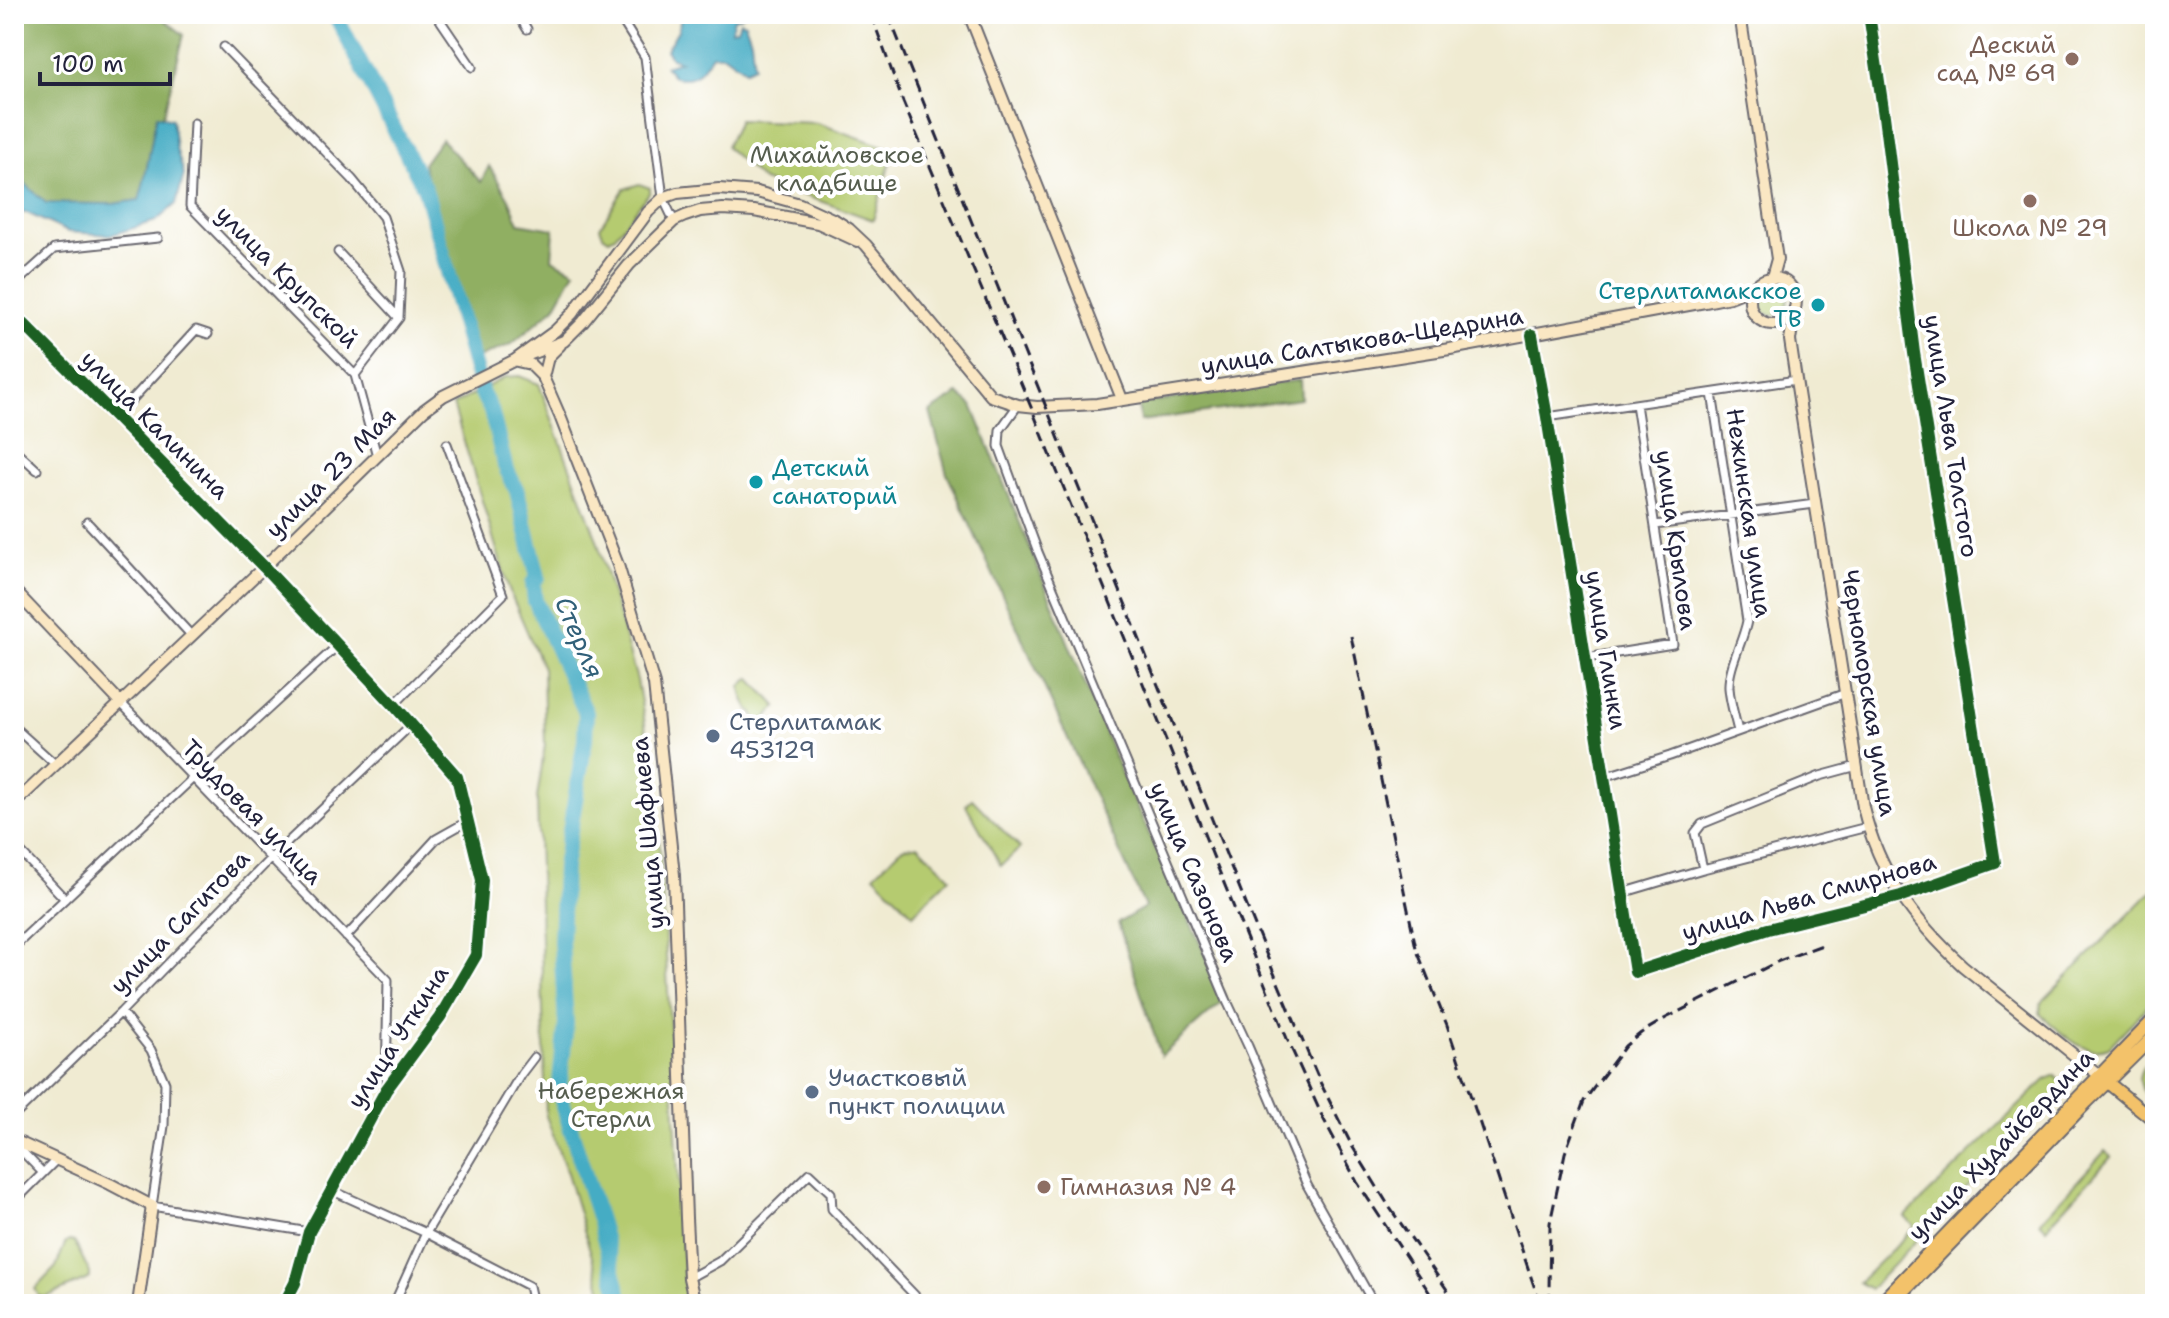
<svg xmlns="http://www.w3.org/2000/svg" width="2169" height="1318" font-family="'Shantell Sans',sans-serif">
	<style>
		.green { fill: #b5cb70; stroke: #6c7656; stroke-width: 2 }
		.forest { fill: #90af62; stroke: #59684e; stroke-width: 2 }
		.water { fill: #44acc4; stroke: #336780; stroke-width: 2 }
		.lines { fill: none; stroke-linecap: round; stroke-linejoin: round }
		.river { stroke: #44acc4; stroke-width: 16 }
		.street-casing { stroke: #6a6870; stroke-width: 11 }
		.secondary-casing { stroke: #6a6870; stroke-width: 14 }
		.primary-casing { stroke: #6a6870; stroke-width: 15 }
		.street { stroke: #fff; stroke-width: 7 }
		.secondary { stroke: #fae7c3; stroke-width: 10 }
		.primary { stroke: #f3c26a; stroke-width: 11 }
		.rail { stroke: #22223b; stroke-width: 3; stroke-dasharray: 12 6; stroke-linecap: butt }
		.cycleway-casing { stroke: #fff; stroke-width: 17 }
		.cycleway { stroke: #1b5e20; stroke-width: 12 }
		.education-dot { fill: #8d6e63; stroke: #fff; stroke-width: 3 }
		.culture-dot { fill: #0f9aa8; stroke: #fff; stroke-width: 3 }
		.service-dot { fill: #5c6f8a; stroke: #fff; stroke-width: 3 }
		.labels { text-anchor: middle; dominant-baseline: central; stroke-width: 8; stroke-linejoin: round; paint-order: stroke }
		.education-label { font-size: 24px; fill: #785e54; stroke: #fff; text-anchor: end }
		.park-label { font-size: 24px; fill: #555d4e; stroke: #fff }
		.street-label { font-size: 24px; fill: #22223b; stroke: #fff }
		.culture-label { font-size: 24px; fill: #0d838f; stroke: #fff; text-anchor: end }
		.service-label { font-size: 24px; fill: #4e5e75; stroke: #fff; text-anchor: start }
		.water-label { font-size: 26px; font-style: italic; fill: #316079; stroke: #fff }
	</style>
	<rect width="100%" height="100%" fill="#fff"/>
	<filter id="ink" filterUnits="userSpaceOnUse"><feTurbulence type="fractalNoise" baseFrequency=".0125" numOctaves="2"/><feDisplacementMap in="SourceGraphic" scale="16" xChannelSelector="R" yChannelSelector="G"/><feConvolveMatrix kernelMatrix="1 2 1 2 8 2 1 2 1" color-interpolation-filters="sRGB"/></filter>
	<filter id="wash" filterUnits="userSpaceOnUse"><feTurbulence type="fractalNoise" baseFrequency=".006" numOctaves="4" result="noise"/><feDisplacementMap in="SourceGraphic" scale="32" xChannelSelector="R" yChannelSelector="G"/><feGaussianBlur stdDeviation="1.8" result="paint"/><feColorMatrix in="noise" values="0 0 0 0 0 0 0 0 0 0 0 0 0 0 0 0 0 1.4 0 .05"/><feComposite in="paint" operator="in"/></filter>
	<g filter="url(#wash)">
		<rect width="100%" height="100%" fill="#f0ebd2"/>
		<path class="green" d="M739 120 817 123 894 150 873 220 763 181 726 147Z
			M639 184 650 188V192L615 236 609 239 603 235 600 227 624 189Z
			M1758 300a15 15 0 1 1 30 0a15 15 0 1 1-30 0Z
			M519 376 539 384 597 540 637 680 645 724 660 848 685 1294 689 1304H606L567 1173 546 1116 537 798 545 745 543 668 509 590 453 405 505 377Z
			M750 678 777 707 761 723C751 712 742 702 741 686Z
			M972 799 1020 848 1001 866 966 805Z
			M918 845 950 877 913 914 874 875 902 848Z
			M2155 888V998L2109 1047C2082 1058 2059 1030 2040 1014L2041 1003Z
			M2155 1052V1104C2131 1085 2137 1071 2155 1052Z
			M2055 1075 2065 1086 1870 1289 1859 1282 1915 1227 1905 1217 2045 1080Z
			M2105 1151 2111 1157 2046 1228 2040 1222Z
			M69 1241 74 1242 76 1245 90 1273V1278L46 1297 39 1296 35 1289 56 1267 65 1244Z"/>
		<path class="forest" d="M14 14H157L184 35 163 116 165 169 155 200 46 211 14 199Z
			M441 139 481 182 489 166 509 199 519 223 554 229 552 259 575 271 555 307 512 344 478 358 423 164Z
			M1300 380 1301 399 1140 421 1138 404Z
			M958 394 972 405 1122 775 1226 999 1161 1056 1118 923 1145 907 947 474 930 412Z"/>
		<path class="water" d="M682 14H745L734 19 731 30 737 29 740 21 745 23 751 40 754 66 745 70 724 55H712C700 72 697 81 674 77L665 66 680 61 671 58 666 50 678 30Z
			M157 115 172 119 176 148 184 174 176 204 156 221 111 235 68 232 27 213H14V163L19 178 46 203 112 204 139 200C148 172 150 143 157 115Z"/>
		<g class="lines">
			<path class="river" d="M335 14 425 189 482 394 491 410 505 466 517 491 538 577 533 583 535 601 586 713 585 740 564 867 561 942 566 1024 559 1091 600 1223 622 1304"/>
		</g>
	</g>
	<g filter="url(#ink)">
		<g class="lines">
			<g class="street-casing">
				<path id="street" d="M436 14 472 67
					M518 14 527 29
					M618 14 645 57 663 198 674 221
					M224 47 352 179 383 217 401 271 399 318 355 375
					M194 123 190 206 355 375 377 456
					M338 252 399 318
					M14 285 54 249 158 238
					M14 314 264 567 394 705 457 777 482 880 476 955 440 1017 386 1090 309 1232 295 1283 284 1304
					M1532 335 1547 417 1635 972 1768 929 1901 896 1995 863 1914 353 1884 116 1869 14
					M1712 393 1747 621C1743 642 1728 667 1729 688 1730 702 1735 718 1738 731
					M1018 405 1000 430 999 446 1038 552 1226 999 1248 1046 1307 1185 1374 1304
					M116 417 196 330 208 334
					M1547 417 1796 380
					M14 449 37 470
					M87 522 191 635
					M1655 525 1815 504
					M1586 658 1673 644 1636 404
					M120 702 388 980 386 1088
					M394 705 503 595 447 444
					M14 727 55 764
					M1604 777 1670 756 1846 693
					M14 845 65 899
					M1703 869 1695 833 1702 824 1820 776 1857 766
					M1622 893 1703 869 1867 827
					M346 937 436 839 468 821
					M14 947 192 779 337 646
					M121 1012 151 1050 165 1083 164 1126 152 1206 309 1232
					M14 1116 121 1012 270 859 411 725
					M14 1143 43 1173
					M331 1190 426 1233 529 1286 533 1304
					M14 1202 56 1160
					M689 1278 720 1261 810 1173 831 1193 832 1209 923 1304
					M394 1304 426 1233 521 1074 534 1057"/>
			</g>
			<g class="secondary-casing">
				<path id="secondary" d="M969 14 1122 399
					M1740 14 1777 259 1772 277
					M1750 301a23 23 0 1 1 46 0a23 23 0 1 1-46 0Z
					M1795 309 1790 340 1796 380 1863 807C1879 874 1914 921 1963 966L2099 1075
					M515 360 555 331 572 314 648 212 663 198 677 193 719 189 757 192 800 204 835 220 849 229 866 245 991 396 1018 405 1037 407 1097 404 1450 349 1705 302 1730 297 1753 288
					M517 361 530 364 543 377 560 416 618 565 654 684 674 875 686 1218 689 1278 695 1304
					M543 377 548 357 560 345
					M14 590 120 702
					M14 804 264 567 424 410 443 396 515 360 564 341 583 322 629 265 674 221 685 216 700 211 723 209 754 211 818 223 857 241
					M14 1140 110 1184 152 1206 138 1304"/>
			</g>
			<g class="primary-casing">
				<path id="primary" d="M2102 1078 2155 1121
					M1879 1304 2155 1018
					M1892 1304 2087 1102 2155 1035"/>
			</g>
			<use href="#street" class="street"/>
			<use href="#secondary" class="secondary"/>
			<use href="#primary" class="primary"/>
			<path class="rail" d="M871 14 903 102 1031 407 1288 1041 1323 1118 1357 1182 1437 1304
				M888 14 1271 966 1320 1082 1352 1146 1390 1208 1457 1304
				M1351 636 1416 948 1447 1025 1540 1304
				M1552 1304 1549 1291 1550 1223 1565 1153 1584 1101 1625 1046 1641 1033 1666 1018 1779 961 1825 944"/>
			<g class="cycleway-casing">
				<path id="cycleway" d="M14 314 264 567 394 705 457 777 482 880 476 955 440 1017 386 1090 309 1232 295 1283 284 1304
					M1532 335 1547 417 1635 972 1768 929 1901 896 1995 863 1914 353 1884 116 1869 14"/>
			</g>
			<use href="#cycleway" class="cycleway"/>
		</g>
	</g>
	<g class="education-dot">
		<circle cx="2072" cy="59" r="8"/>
		<circle cx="2030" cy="201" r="8"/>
		<circle cx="1044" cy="1187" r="8"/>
	</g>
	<g class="culture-dot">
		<circle cx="1818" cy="305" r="8"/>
		<circle cx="756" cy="482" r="8"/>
	</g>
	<g class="service-dot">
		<circle cx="713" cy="736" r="8"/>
		<circle cx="812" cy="1092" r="8"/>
	</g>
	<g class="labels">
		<g class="education-label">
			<text x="2056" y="45">Деский<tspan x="2056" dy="28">сад № 69</tspan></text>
			<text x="2030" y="228" text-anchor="middle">Школа № 29</text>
			<text x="1060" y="1187" text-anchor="start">Гимназия № 4</text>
		</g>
		<g class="park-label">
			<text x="837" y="155">Михайловское<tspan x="837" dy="28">кладбище</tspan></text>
			<text x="611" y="1091">Набережная<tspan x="611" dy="28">Стерли</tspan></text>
		</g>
		<g class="street-label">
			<text transform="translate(287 277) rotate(45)">улица Крупской</text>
			<text transform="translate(1362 341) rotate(-9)">улица Салтыкова-Щедрина</text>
			<text transform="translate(155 425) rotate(45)">улица Калинина</text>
			<text transform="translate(1951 436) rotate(81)">улица Льва Толстого</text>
			<text transform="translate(331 473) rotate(-45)">улица 23 Мая</text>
			<text transform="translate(1749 513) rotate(82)">Нежинская улица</text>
			<text transform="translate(1676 540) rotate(82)">улица Крылова</text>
			<text transform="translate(1606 650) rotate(81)">улица Глинки</text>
			<text transform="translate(1869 693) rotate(81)">Черноморская улица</text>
			<text transform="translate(252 812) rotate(46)">Трудовая улица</text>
			<text transform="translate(648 833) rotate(-95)">улица Шафиева</text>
			<text transform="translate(1194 872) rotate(67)">улица Сазонова</text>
			<text transform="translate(1809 897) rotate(-16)">улица Льва Смирнова</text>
			<text transform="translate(180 922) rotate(-46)">улица Сагитова</text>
			<text transform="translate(398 1037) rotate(-57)">улица Уткина</text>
			<text transform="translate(2001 1145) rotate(-46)">улица Худайбердина</text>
		</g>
		<g class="culture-label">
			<text x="1802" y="291">Стерлитамакское<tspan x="1802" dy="28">ТВ</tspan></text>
			<text x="772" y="468" text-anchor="start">Детский<tspan x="772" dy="28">санаторий</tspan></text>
		</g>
		<g class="service-label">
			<text x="729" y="722">Стерлитамак<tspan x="729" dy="28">453129</tspan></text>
			<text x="828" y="1078">Участковый<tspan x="828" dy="28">пункт полиции</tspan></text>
		</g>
		<g class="water-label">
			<text transform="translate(580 637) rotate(67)">Стерля</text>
		</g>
	</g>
	<rect width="2169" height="1318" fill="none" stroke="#fff" stroke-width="48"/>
	<path d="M40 72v12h130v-12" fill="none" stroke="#22223b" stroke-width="4"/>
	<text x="52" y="72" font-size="24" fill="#22223b" stroke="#ffffff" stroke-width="6" paint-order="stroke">100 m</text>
</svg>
